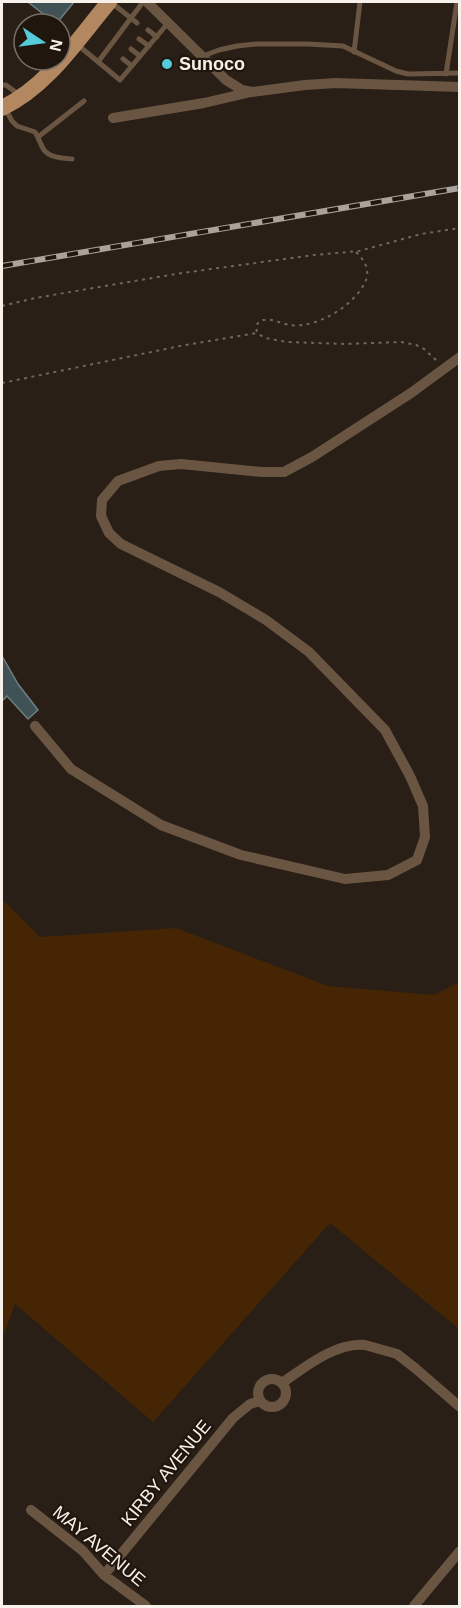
<svg xmlns="http://www.w3.org/2000/svg" width="461" height="1608" font-family="Arial,sans-serif">
	<style>
		.green { fill: #452503 }
		.building { fill: #405255; stroke: #6d8083; stroke-width: 1.5 }
		.lines { fill: none; stroke-linecap: round; stroke-linejoin: round }
		.path { stroke: #6f665e; stroke-width: 2; stroke-dasharray: 3 4.5; stroke-linecap: butt }
		.service { stroke: #6a5543; stroke-width: 5 }
		.minor { stroke: #6a5543; stroke-width: 10 }
		.primary { stroke: #b38861; stroke-width: 16 }
		.rail-casing { stroke: #aba29b; stroke-width: 6 }
		.rail { stroke: #20160d; stroke-width: 4; stroke-dasharray: 11; stroke-linecap: butt }
		.poi-dot { fill: #53cbdb; stroke: #20160d; stroke-width: 2 }
		.labels { text-anchor: middle; dominant-baseline: central; stroke-width: 4.5; stroke-linejoin: round; paint-order: stroke }
		.poi-label { font-size: 18px; font-weight: bold; fill: #f8f1eb; stroke: #20160d; text-anchor: start }
		.street-label { font-size: 18px; fill: #f8f1eb; stroke: #20160d }
	</style>
	<rect width="100%" height="100%" fill="#291f16"/>
	<path class="green" d="M2 899 40 937 176 928 328 986 434 995 459 982V1329L330 1223 153 1422 15 1304 2 1340Z"/>
	<path class="building" d="M28 2H74L56 24Z
		M2 656 18 684 38 710 28 719 7 696 2 701Z"/>
	<g class="lines">
		<path class="path" d="M356 252C364 260 370 268 366 280 356 305 316 329 290 325 282 324 272 318 263 320 259 321 258 323 256 326L257 333 265 338 287 342 345 344 401 342 416 345 424 349 436 360
			M2 306 35 298 182 273 314 255 359 251 421 234 460 228
			M2 383 180 346 257 333"/>
		<path class="service" d="M112 3 137 23
			M148 30 157 37
			M139 39 149 46
			M79 46 120 80 168 23
			M131 49 140 56
			M354 52 360 2
			M203 56 219 50 237 46 256 44H308L343 46 396 71 408 74 460 73
			M123 59 132 66
			M98 62 143 2
			M446 74 457 2
			M2 85H6L18 94
			M5 108 12 121 17 126 35 132C39 138 40 144 44 150 50 158 63 158 72 159
			M38 137 84 101"/>
		<path class="minor" d="M147 2 226 80 242 90 252 92 305 85 336 83 460 87
			M113 118 204 103 251 92
			M35 726 71 769 161 825 241 855 345 879 388 875 417 860 425 837 423 806 410 776 385 730 309 652 266 620 219 592 121 544 109 533 101 516 102 500 118 481 159 466 181 464 262 472H284L312 457 411 393 460 357
			M258 1393a14 14 0 1 1 28 0a14 14 0 1 1-28 0Z
			M282 1383C305 1367 336 1342 365 1345L397 1354 415 1368 460 1407
			M31 1510 83 1551 104 1575 146 1606
			M104 1575 233 1418 250 1404 260 1401
			M414 1606 460 1551"/>
		<path class="primary" d="M2 108C48 86 77 40 109 2"/>
		<g class="rail-casing">
			<path id="rail" d="M2 266 460 188"/>
		</g>
		<use href="#rail" class="rail"/>
	</g>
	<circle class="poi-dot" cx="167" cy="64" r="6"/>
	<g class="labels">
		<g class="poi-label">
			<text x="179" y="64">Sunoco</text>
		</g>
		<g class="street-label">
			<text transform="translate(166 1473) rotate(-51)">KIRBY AVENUE</text>
			<text transform="translate(99 1546) rotate(40)">MAY AVENUE</text>
		</g>
	</g>
	<rect width="461" height="1608" fill="none" stroke="#f8f1eb" stroke-width="6"/>
	<g transform="translate(42 42) rotate(103)"><circle r="28" fill="#20160d" stroke="#766e66" stroke-width="1.5"/>
	<path d="M0-4.5L10 22L0 15L-10 22Z" fill="#53cbdb"/>
	<text y="-9" font-size="16" font-weight="bold" text-anchor="middle" fill="#f8f1eb">N</text>
	</g>
</svg>
